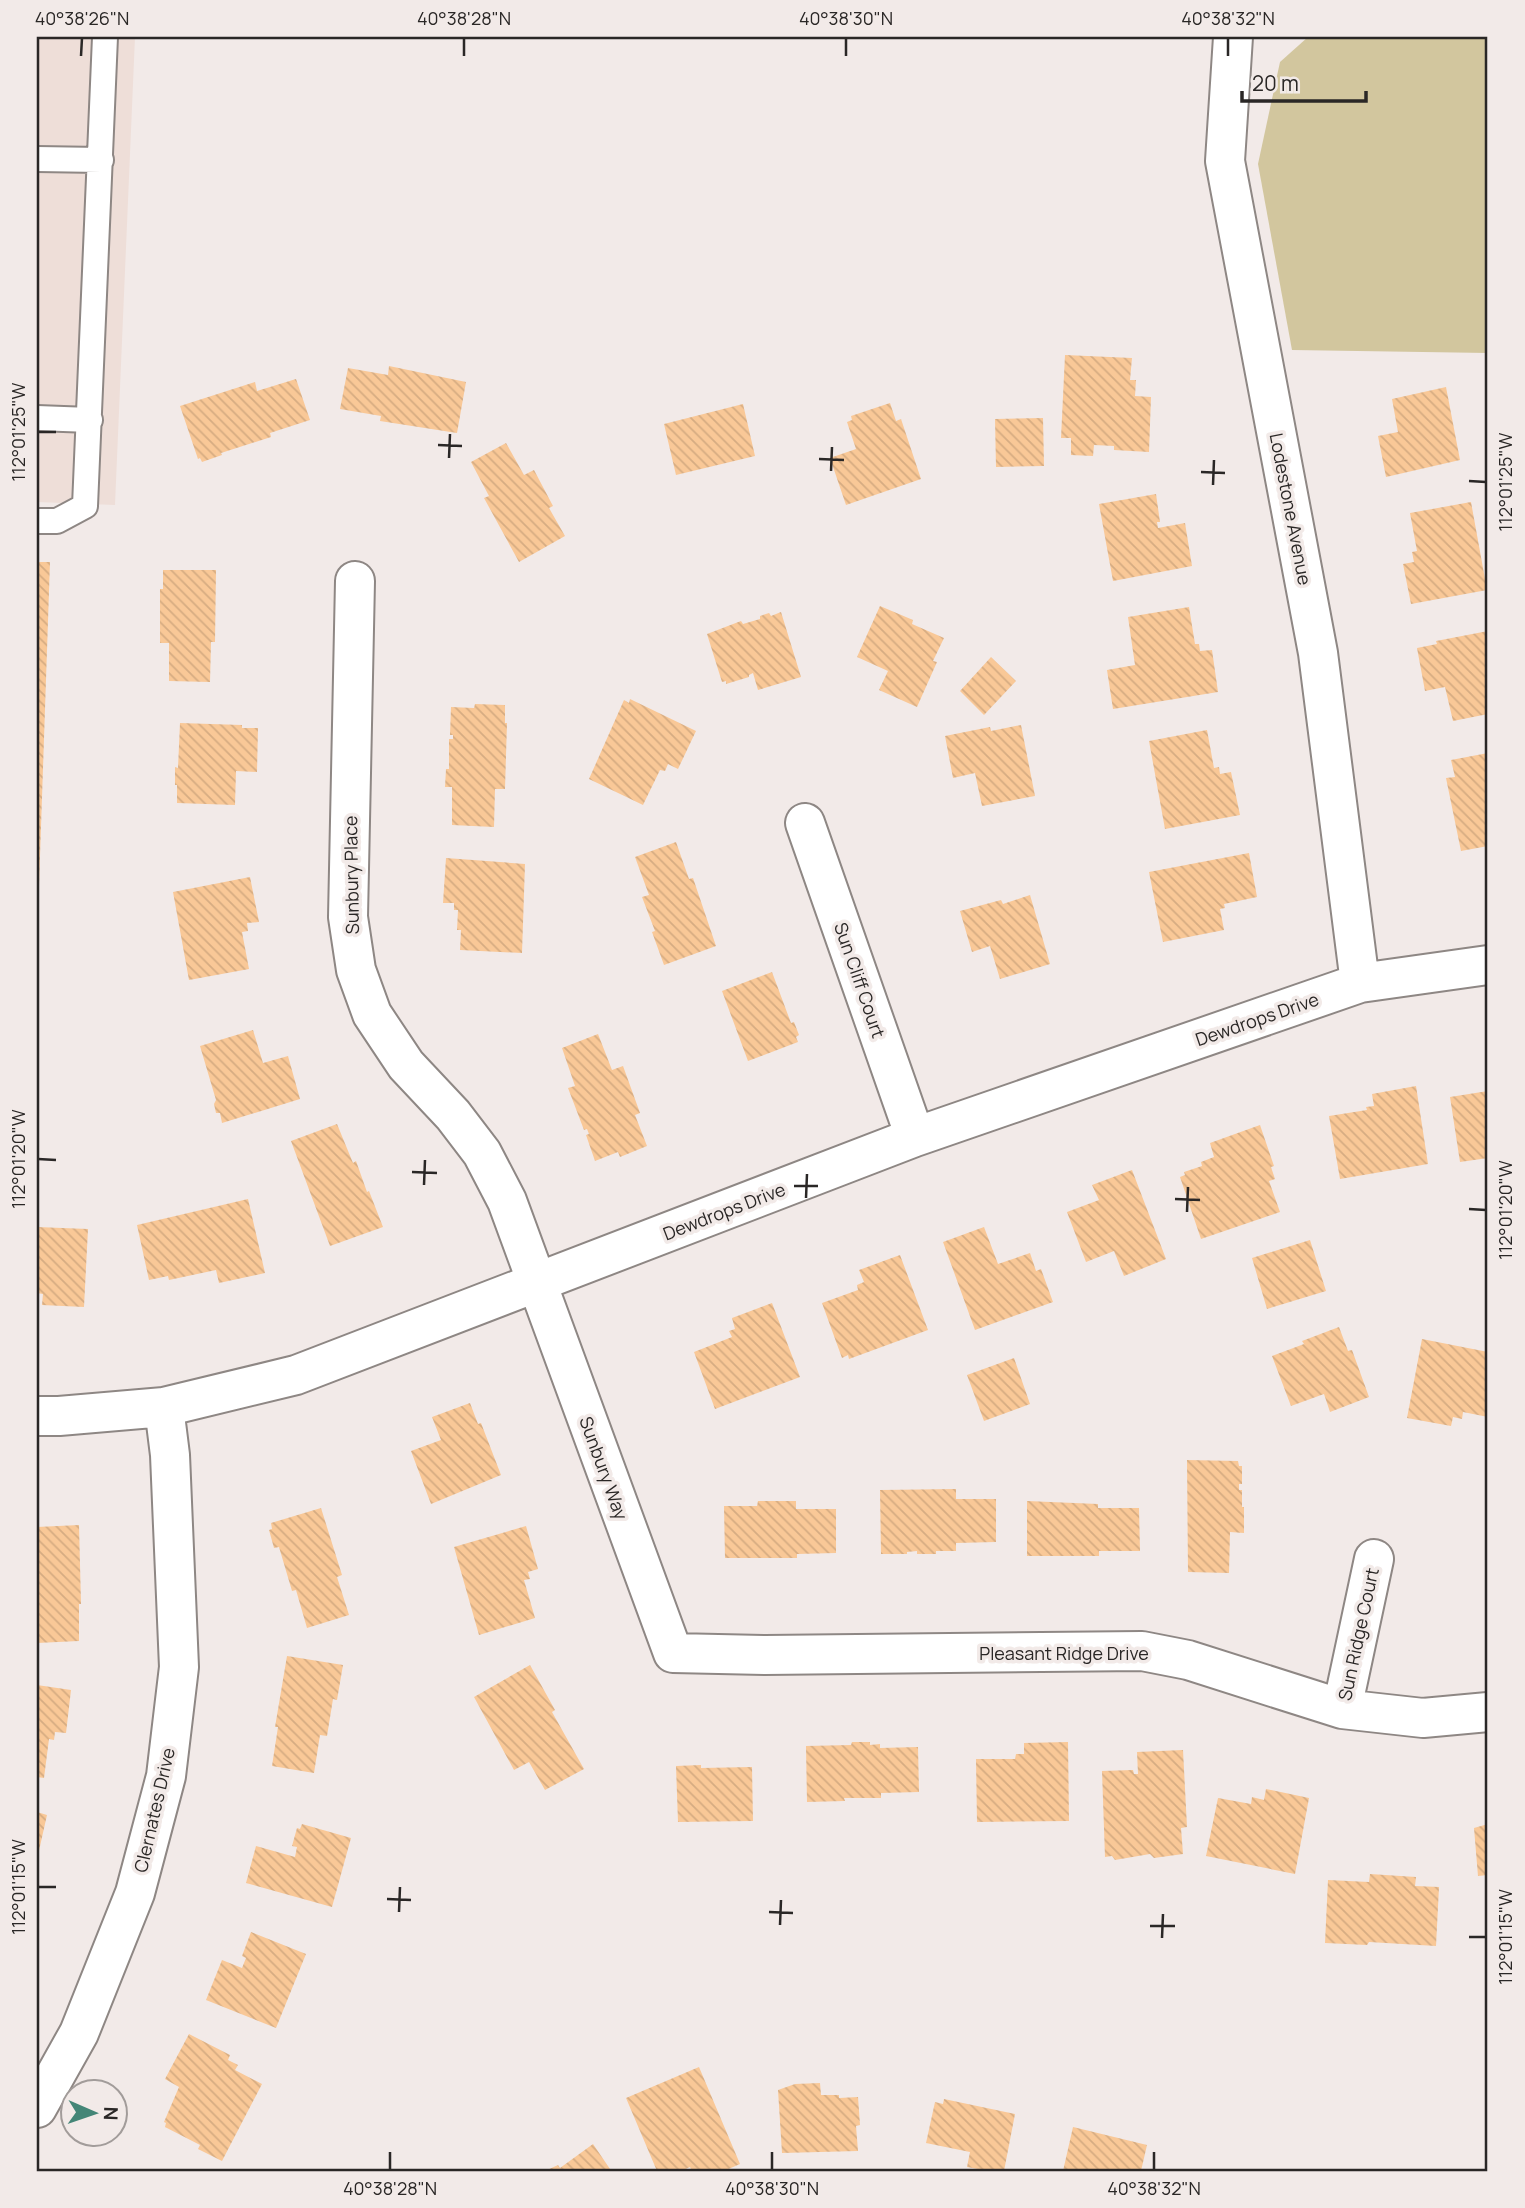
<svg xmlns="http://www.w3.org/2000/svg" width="1525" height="2208" font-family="Manrope,sans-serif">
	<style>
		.built { fill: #eeded8 }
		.green { fill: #d2c69e }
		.building { fill: url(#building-back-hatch) }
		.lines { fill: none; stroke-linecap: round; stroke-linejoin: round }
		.service-casing { stroke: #8e8784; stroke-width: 28 }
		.minor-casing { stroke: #8e8784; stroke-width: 42 }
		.service { stroke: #fff; stroke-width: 24 }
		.minor { stroke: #fff; stroke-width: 38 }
		.ticks { fill: none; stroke: #2a2726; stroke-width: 2.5 }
		.labels { text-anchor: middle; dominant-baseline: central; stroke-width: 7; stroke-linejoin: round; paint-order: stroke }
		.street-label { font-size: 18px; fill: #2a2726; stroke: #f2eae8 }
		.neatline { fill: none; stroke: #2a2726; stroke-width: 2.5 }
		.ticks-label { font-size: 18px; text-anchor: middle; fill: #2a2726 }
	</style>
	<defs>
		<pattern id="building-back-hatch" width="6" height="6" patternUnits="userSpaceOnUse" patternTransform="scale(1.75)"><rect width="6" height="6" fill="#f9c897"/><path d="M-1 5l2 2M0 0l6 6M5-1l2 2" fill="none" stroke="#d6ac82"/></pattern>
	</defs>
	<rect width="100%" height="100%" fill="#f2eae8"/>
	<path class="built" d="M37 37H135L115 505 37 502Z"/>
	<path class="green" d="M1308 37H1488V353L1292 350 1258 164 1280 62Z"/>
	<path class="building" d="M1065 355 1132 358 1130 380H1136L1135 396 1151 397 1149 452 1114 450V446L1094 445 1093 456 1071 455V438H1061Z
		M389 366 466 382 457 433 380 421 381 416 340 409 348 368 388 375Z
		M296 379 310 420 270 433 271 437 221 453 222 455 202 462 200 458 198 459 180 406 255 382 257 391Z
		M1446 387 1460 460 1386 477 1378 436 1398 432 1392 399Z
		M890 403 896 421 901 419 921 479 846 505 830 458 856 449 847 422 852 420 851 416Z
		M743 404 755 456 676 475 664 424Z
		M1043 418 1044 466 996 467 995 419Z
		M506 443 524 475 534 470 553 506 549 508 565 536 519 562 484 498 489 496 471 462Z
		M1156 494 1160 522H1157L1158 528 1185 523 1192 566 1113 581 1099 504Z
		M1471 502 1487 590 1411 604 1403 564 1414 562 1412 552 1417 551 1410 513Z
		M37 562H50L39 886H37Z
		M163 570H216L215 642H211L210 682 169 681V643H160V589H163Z
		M880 606 913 620 912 624 944 638 933 661 937 662 917 707 879 690 888 671 857 657Z
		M1189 607 1195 644H1199L1200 651 1212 650 1218 692 1113 709 1107 670 1135 665 1128 617Z
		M781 612 801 677 758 690 753 673 749 675V677L726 684V681L722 682 707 634 741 621 743 624 760 619V616L769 613 771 616Z
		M1488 631V714L1453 721 1445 687 1425 691 1417 648 1437 644 1436 641Z
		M991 657 1016 681 984 715 960 691Z
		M630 699 696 731 678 769 668 764 665 771 660 770 643 805 589 779 624 700 629 703Z
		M475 704 505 705V723H507L505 789H495L494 827 452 825V787H445L446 769H449V739H453V735H450L451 707 474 708Z
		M180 723 242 725V728H258L257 772 236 771 235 805 177 803V785H175V767L178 768Z
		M1021 725 1035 796 982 806 975 773 953 778 945 736 990 727 991 731Z
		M1207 730 1214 768 1219 767 1220 774 1231 772 1240 815 1165 829 1149 741Z
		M1488 753V846L1461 851 1446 778 1455 777 1451 760Z
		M676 842 689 879 693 878 716 946 664 965 652 932 655 931 642 897 649 895 635 857Z
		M1249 853 1257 897 1224 904 1225 908 1220 909 1224 930 1163 942 1149 872Z
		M446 858 525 864 522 953 460 950 461 930H457L458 910H454V903H443Z
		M250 877 259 922 247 923 248 931 242 932 249 969 189 980 173 892Z
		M1030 895 1050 964 1000 979 990 946 972 952 960 911 1001 900 1003 904Z
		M772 972 791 1023 794 1022 799 1035 796 1037 798 1042 748 1061 722 991Z
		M253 1030 263 1063 288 1056 300 1099 222 1123 220 1113H216L214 1104 216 1100 200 1046Z
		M598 1034 612 1070 623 1066 640 1113 635 1115 647 1146 620 1157 618 1152 595 1161 586 1135 589 1134 587 1129 584 1130 568 1088 575 1086 562 1048Z
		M1416 1086 1428 1164 1340 1179 1329 1116 1367 1110 1366 1107 1374 1106 1372 1094Z
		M1488 1091V1158L1460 1162 1450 1097Z
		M337 1124 353 1163 356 1161 367 1192 369 1191 383 1227 330 1246 291 1141Z
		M1260 1125 1274 1166 1271 1167 1275 1179 1269 1181 1280 1212 1201 1239 1180 1177 1185 1175 1184 1172 1202 1166 1201 1162 1214 1157 1210 1143Z
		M1132 1170 1166 1259 1124 1276 1114 1251 1086 1262 1067 1212 1099 1200 1092 1185Z
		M248 1199 265 1273 219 1283 216 1270 169 1280 168 1276 149 1280 137 1225Z
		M37 1227 88 1229 84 1307 42 1305 43 1294 37 1293Z
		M984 1227 998 1264 1030 1253 1036 1271 1041 1269 1053 1302 975 1330 943 1242Z
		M1310 1240 1326 1291 1267 1309 1252 1258Z
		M900 1255 928 1330 849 1359 848 1355 842 1358 822 1303 858 1290 857 1285 864 1282 859 1270Z
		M772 1303 800 1377 715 1409 694 1352 732 1337 729 1331 735 1329 732 1318Z
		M1339 1327 1348 1351 1352 1350 1369 1397 1330 1412 1324 1394 1291 1406 1272 1356 1304 1344 1302 1341Z
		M1422 1339 1488 1352V1417L1463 1412 1462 1419 1453 1417 1451 1426 1407 1418Z
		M1014 1358 1030 1404 984 1421 967 1375Z
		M470 1403 478 1424 481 1423 501 1475 431 1504 411 1451 441 1440 432 1417Z
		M1187 1460 1238 1461 1239 1466H1242V1484H1239V1490H1242V1507H1244V1533L1230 1532 1229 1573 1188 1572Z
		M956 1489V1499H996V1542L956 1543V1551H936V1554H917V1551L907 1552V1554H881L880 1490Z
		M758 1501H796V1509H836V1553L797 1554V1558H725L724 1506H757Z
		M1027 1501 1098 1504V1508H1139L1140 1551H1099V1556H1027Z
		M321 1508 342 1575 337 1577 349 1615 307 1628 296 1590 292 1591 279 1547 274 1548 269 1530 272 1529 271 1523Z
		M79 1525 81 1604H79V1641L37 1643V1527Z
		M526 1526 538 1569 528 1572 530 1579 524 1580 535 1618 479 1635 454 1547Z
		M287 1656 343 1665 337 1700 333 1699 327 1736 320 1735 314 1773 272 1766 278 1727H275Z
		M530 1665 555 1710 552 1712 584 1769 545 1790 529 1762 514 1770 474 1697Z
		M37 1685 71 1690 66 1733 55 1732 54 1740 49 1739 44 1778 37 1777Z
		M852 1742H870V1745L880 1744V1748L918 1747 919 1792 881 1793V1798H844L845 1801 807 1802 806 1746 851 1745Z
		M1068 1742 1069 1821 977 1822 976 1759H1015L1016 1754H1024V1743Z
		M1183 1750 1187 1827 1181 1828 1183 1854 1154 1858 1150 1854 1115 1860 1112 1856 1105 1857 1102 1771 1133 1770 1134 1774H1138L1137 1752Z
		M701 1765V1768L752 1767 753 1821 678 1822 676 1766Z
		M1266 1789 1309 1798 1295 1874 1206 1856 1218 1798 1251 1804 1252 1797 1264 1800Z
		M37 1812 47 1815 38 1855H37Z
		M302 1824 351 1838 332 1907 246 1883 256 1846 295 1857 297 1847 292 1846 297 1828 300 1829Z
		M1488 1824V1875L1478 1876 1474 1828Z
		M1370 1874 1416 1877 1415 1886 1439 1887 1436 1946 1369 1942 1367 1945 1325 1943 1328 1880 1369 1882Z
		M251 1932 306 1954 276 2028 206 2000 222 1960 242 1968 246 1958 242 1956Z
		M189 2034 230 2055 228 2060 238 2065 235 2070 262 2084 222 2161 198 2149 200 2145 165 2127 166 2123 164 2122 179 2087 165 2079Z
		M699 2067 740 2164 724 2171H692L690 2167 681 2171H657L626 2098Z
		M820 2083 821 2095H839V2098L858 2097 860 2125 856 2126 858 2151 782 2153 778 2090 795 2084Z
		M944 2099 1015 2114 1004 2171H989L967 2167 970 2152 926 2143 935 2102 943 2104Z
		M1073 2127 1147 2145 1141 2171H1063Z
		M593 2144 610 2169 606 2171H545L558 2165 560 2168Z"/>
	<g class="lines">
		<g class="service-casing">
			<path id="service" d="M37 159 101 160
				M37 418 90 420
				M37 521H57L85 506 105 37"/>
		</g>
		<g class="minor-casing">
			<path id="minor" d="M1233 37 1225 161 1318 653 1360 983
				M355 581 348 917 356 970 372 1014 406 1065 453 1115 482 1153 507 1201 673 1653 765 1655 1142 1651 1188 1660 1342 1709 1423 1718 1488 1712
				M805 823 915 1137
				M37 1416H59L164 1407 296 1375 915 1137 1360 983 1488 965
				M1342 1709 1374 1559
				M37 2108 79 2033 135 1893 166 1776 179 1667 170 1455 164 1407"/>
		</g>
		<use href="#service" class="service"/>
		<use href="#minor" class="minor"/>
	</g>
	<path class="ticks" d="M81 56 82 38M464 56V38M846 56V38M1228 56V38M38 432H56M438 445 462 446M449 458 450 434M819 459 844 460M831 471 832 447M1201 472 1225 473M1469 481 1486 482M1213 485 1214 460M38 1159 56 1160M412 1172 437 1173M424 1185 425 1160M794 1186H818M806 1198 807 1174M1175 1199 1200 1200M1469 1209 1486 1210M1187 1212 1188 1187M38 1887H56M387 1899 411 1900M399 1912 400 1887M769 1912 793 1913M780 1925 781 1900M1150 1926H1175M1469 1937H1486M1162 1938 1163 1914M390 2170V2152M772 2170V2152M1154 2170V2152"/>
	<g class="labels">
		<g class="street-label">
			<text transform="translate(1291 509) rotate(79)">Lodestone Avenue</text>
			<text transform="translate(351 875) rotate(-91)">Sunbury Place</text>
			<text transform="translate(860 980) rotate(71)">Sun Cliff Court</text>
			<text transform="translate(1257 1019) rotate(-19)">Dewdrops Drive</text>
			<text transform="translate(724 1211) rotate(-21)">Dewdrops Drive</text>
			<text transform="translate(604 1468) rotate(70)">Sunbury Way</text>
			<text transform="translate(1358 1634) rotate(-78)">Sun Ridge Court</text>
			<text x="1064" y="1653">Pleasant Ridge Drive</text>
			<text transform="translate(154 1810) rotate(-77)">Clernates Drive</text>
		</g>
	</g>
	<rect width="1525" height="2208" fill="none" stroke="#f2eae8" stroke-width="77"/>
	<g transform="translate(94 2113) rotate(92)"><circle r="33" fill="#f2eae8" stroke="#a29c9a" stroke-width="2"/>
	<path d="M0-5L12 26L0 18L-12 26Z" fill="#448677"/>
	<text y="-10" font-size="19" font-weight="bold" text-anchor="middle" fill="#2a2726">N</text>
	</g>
	<path d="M1242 91v10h124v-10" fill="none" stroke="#2a2726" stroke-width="3.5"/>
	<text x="1252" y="91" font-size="21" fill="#2a2726" stroke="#f2eae8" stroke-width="5" paint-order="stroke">20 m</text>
	<rect x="38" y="38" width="1448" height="2132" class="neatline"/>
	<g class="ticks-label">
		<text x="82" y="25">40°38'26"N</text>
		<text x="464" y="25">40°38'28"N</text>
		<text x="846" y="25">40°38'30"N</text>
		<text x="1228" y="25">40°38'32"N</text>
		<text transform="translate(19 432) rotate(-90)" y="6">112°01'25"W</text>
		<text transform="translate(1506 482) rotate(-90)" y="6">112°01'25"W</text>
		<text transform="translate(19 1159) rotate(-90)" y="6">112°01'20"W</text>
		<text transform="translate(1506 1210) rotate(-90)" y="6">112°01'20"W</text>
		<text transform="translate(19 1887) rotate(-90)" y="6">112°01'15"W</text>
		<text transform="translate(1506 1937) rotate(-90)" y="6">112°01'15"W</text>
		<text x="390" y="2195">40°38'28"N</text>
		<text x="772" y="2195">40°38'30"N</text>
		<text x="1154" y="2195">40°38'32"N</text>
	</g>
</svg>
